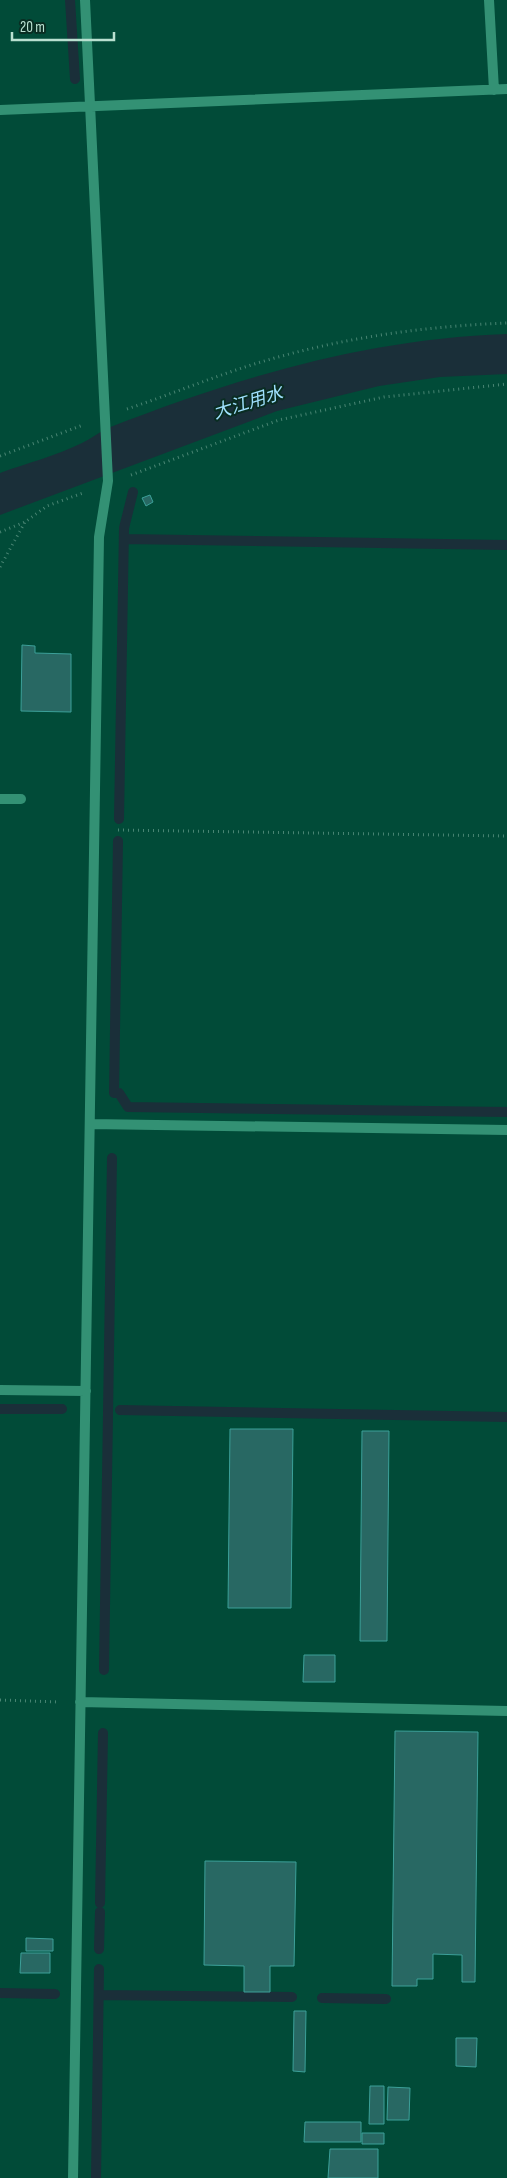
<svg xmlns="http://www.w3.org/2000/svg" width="507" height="2178" font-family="'Sofia Sans Condensed','Noto Sans JP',sans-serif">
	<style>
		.water { fill: #1a2f39 }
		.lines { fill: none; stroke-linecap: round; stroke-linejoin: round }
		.stream { stroke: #1a2f39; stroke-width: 10 }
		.building { fill: #286863; stroke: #3ca099 }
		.path { stroke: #498573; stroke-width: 3; stroke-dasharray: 1 4; stroke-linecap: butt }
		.service { stroke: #339174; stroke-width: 10 }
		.minor { stroke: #339174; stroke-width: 10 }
		.labels { text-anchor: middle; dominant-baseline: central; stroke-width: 4; stroke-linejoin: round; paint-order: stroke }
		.water-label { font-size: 18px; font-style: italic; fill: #a0e1fe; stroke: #092d22 }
	</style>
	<rect width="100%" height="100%" fill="#014b38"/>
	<path class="water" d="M507 334V374L440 377 379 386 277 411 0 515V473C27 463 56 456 82 443 91 439 99 432 108 428 239 377 366 339 507 334Z"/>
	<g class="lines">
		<path class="stream" d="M70 0 75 79
			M124 539 507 545
			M119 819 124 528 133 492
			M118 841 114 1093H119L128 1107 507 1112
			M0 1409H62
			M120 1410 507 1417
			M104 1670 112 1158
			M100 1903 103 1733
			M99 1949 100 1912
			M0 1993 55 1994
			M99 1995 292 1997
			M322 1998 386 1999
			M96 2178 99 1969"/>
	</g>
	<path class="building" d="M150 495 153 502 146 506 142 498Z
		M22 645 35 646V653L71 654V712L21 711Z
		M230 1429H293L291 1608H228Z
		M362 1431H389L387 1641H360Z
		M304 1655H335V1682H303Z
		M395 1731 478 1732 475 1982H462V1955L433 1954V1979H417V1986H392Z
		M205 1861 296 1862 294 1966H270V1992H244V1966L204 1965Z
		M26 1938 53 1939V1951H26Z
		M21 1953H50V1973H20Z
		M294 2011H306L305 2072 293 2071Z
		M456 2038H477L476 2067 456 2066Z
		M370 2086H384V2124H369Z
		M388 2087 410 2088 409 2120H387Z
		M305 2122H361V2142H304Z
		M362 2133H384V2144H362Z
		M330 2149H378V2178H328Z"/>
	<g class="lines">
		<path class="path" d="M127 409C178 392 229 370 282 356 355 336 431 326 507 323
			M0 456 83 425
			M131 475 279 420 384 397 507 384
			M0 532 25 522 47 506 83 493
			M0 567 25 522
			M118 830 507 836
			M0 1700 59 1702"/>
		<path class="service" d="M0 799H21"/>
		<path class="minor" d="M489 0 494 90
			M0 110 507 89
			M90 1124 507 1130
			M0 1390 86 1391
			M80 1702 507 1711
			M73 2178 99 537 108 481 85 0"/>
	</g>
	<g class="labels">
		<g class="water-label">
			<text transform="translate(248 403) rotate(-17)">大江用水</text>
		</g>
	</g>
	<path d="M12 32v8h102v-8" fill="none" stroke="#b9e0d0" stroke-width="2.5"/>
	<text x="20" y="32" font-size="15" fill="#b9e0d0" stroke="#092d22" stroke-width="4" paint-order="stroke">20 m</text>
</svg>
